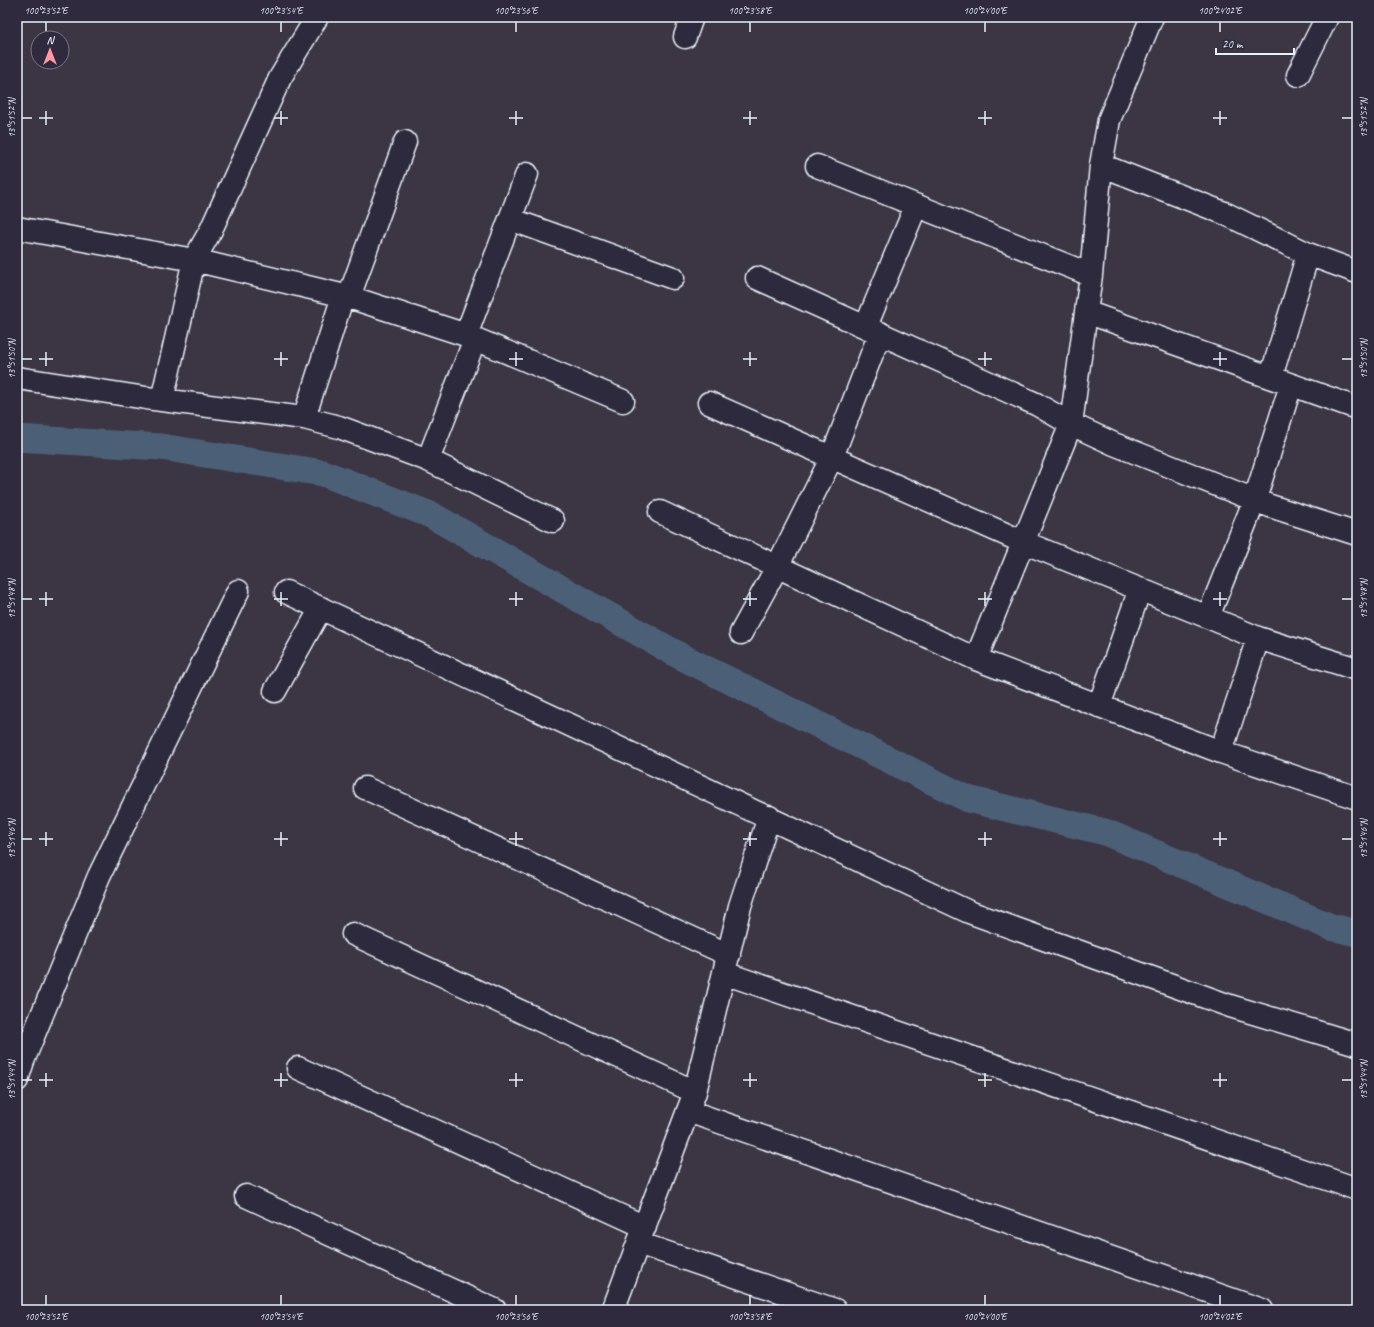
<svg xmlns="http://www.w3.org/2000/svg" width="1374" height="1327" font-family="Caveat,sans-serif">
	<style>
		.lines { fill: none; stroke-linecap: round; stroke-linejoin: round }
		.canal { stroke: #4c6177; stroke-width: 27 }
		.minor-casing { stroke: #e8f1f8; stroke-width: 25 }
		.minor { stroke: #2f2a3d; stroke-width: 22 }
		.ticks { fill: none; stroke: #e8f1f8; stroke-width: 1.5 }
		.neatline { fill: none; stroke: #e8f1f8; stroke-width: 1.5 }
		.ticks-label { font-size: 10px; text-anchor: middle; fill: #e8f1f8 }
	</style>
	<rect width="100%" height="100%" fill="#3c3544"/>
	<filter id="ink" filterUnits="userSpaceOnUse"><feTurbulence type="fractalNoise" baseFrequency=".025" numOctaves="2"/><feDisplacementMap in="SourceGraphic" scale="8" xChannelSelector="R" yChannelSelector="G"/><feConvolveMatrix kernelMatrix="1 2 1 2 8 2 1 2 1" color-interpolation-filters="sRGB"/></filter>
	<g filter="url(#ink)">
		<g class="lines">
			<path class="canal" d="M17 438 161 447 323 473 431 515 680 656 968 799 1105 832 1331 927 1357 933"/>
			<g class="minor-casing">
				<path id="minor" d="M685 37 692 17
					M1298 75 1327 17
					M1101 165 1224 213 1308 254 1357 272
					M817 166 1091 275
					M510 219 673 278
					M17 228 194 260 349 297 466 335 623 401
					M757 278 1036 404 1071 424 1114 444 1270 506 1357 534
					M349 297 405 142
					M1086 312 1357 408
					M866 326 916 206
					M466 335 527 174
					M1271 377 1308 254
					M17 378 146 398 304 418 339 427 428 460 553 521
					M162 400 194 260 211 230 280 78 317 17
					M709 403 1023 542 1208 617 1258 638 1357 669
					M304 418 343 296
					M428 460 475 339
					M660 512 976 659 1221 752 1357 798
					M286 592 969 912 1230 1006 1357 1044
					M1208 617 1255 499 1291 385
					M741 633 777 567 832 457 880 333
					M976 659 1071 424 1091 275 1101 165 1109 120 1152 17
					M275 691 321 608
					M1099 706 1140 589
					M1221 752 1258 638
					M365 788 729 955
					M353 934 695 1092
					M724 973 1357 1189
					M298 1068 645 1227
					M17 1080 23 1061 99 876 238 591
					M688 1111 1262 1310
					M246 1196 495 1310
					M638 1243 835 1310
					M613 1310 695 1092 740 906 769 817"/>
			</g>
			<use href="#minor" class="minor"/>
		</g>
	</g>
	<path class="ticks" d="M46 22V32M281 22V32M516 22V32M750 22V32M985 22V32M1220 22V32M46 111V125M281 111V125M516 111V125M750 111V125M985 111V125M1220 111V125M22 118H32M39 118H53M274 118H288M509 118H523M743 118H757M978 118H992M1213 118H1227M1342 118H1352M46 352V366M281 352V366M516 352V366M750 352V366M985 352V366M1220 352V366M22 359H32M39 359H53M274 359H288M509 359H523M743 359H757M978 359H992M1213 359H1227M1342 359H1352M46 592V606M281 592V606M516 592V606M750 592V606M985 592V606M1220 592V606M22 599H32M39 599H53M274 599H288M509 599H523M743 599H757M978 599H992M1213 599H1227M1342 599H1352M46 832V846M281 832V846M516 832V846M750 832V846M985 832V846M1220 832V846M22 839H32M39 839H53M274 839H288M509 839H523M743 839H757M978 839H992M1213 839H1227M1342 839H1352M46 1073V1087M281 1073V1087M516 1073V1087M750 1073V1087M985 1073V1087M1220 1073V1087M22 1080H32M39 1080H53M274 1080H288M509 1080H523M743 1080H757M978 1080H992M1213 1080H1227M1342 1080H1352M46 1295V1305M281 1295V1305M516 1295V1305M750 1295V1305M985 1295V1305M1220 1295V1305"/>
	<rect width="1374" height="1327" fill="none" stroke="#2f2a3d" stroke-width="44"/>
	<g transform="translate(50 50)"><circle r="19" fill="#2f2a3d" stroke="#797a88"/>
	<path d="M0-3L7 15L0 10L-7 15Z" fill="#ff9aa2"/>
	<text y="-6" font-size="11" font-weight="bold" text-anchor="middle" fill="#e8f1f8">N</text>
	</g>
	<path d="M1216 48v6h78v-6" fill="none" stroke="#e8f1f8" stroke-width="2"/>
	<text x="1222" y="48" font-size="12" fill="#e8f1f8" stroke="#2f2a3d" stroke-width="3" paint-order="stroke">20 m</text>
	<rect x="22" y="22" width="1330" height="1283" class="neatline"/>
	<g class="ticks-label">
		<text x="46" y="14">100°23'52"E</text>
		<text x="281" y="14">100°23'54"E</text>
		<text x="516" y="14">100°23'56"E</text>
		<text x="750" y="14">100°23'58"E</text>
		<text x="985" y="14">100°24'00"E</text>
		<text x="1220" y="14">100°24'02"E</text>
		<text transform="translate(11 118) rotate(-90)" y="4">13°51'52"N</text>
		<text transform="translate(1363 118) rotate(-90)" y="4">13°51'52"N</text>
		<text transform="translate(11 359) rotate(-90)" y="4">13°51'50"N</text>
		<text transform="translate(1363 359) rotate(-90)" y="4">13°51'50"N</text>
		<text transform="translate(11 599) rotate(-90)" y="4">13°51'48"N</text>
		<text transform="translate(1363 599) rotate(-90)" y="4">13°51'48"N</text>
		<text transform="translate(11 839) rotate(-90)" y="4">13°51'46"N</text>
		<text transform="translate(1363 839) rotate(-90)" y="4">13°51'46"N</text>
		<text transform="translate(11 1080) rotate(-90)" y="4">13°51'44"N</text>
		<text transform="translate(1363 1080) rotate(-90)" y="4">13°51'44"N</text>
		<text x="46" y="1320">100°23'52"E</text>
		<text x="281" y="1320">100°23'54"E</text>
		<text x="516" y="1320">100°23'56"E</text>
		<text x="750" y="1320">100°23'58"E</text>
		<text x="985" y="1320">100°24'00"E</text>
		<text x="1220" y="1320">100°24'02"E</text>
	</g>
</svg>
